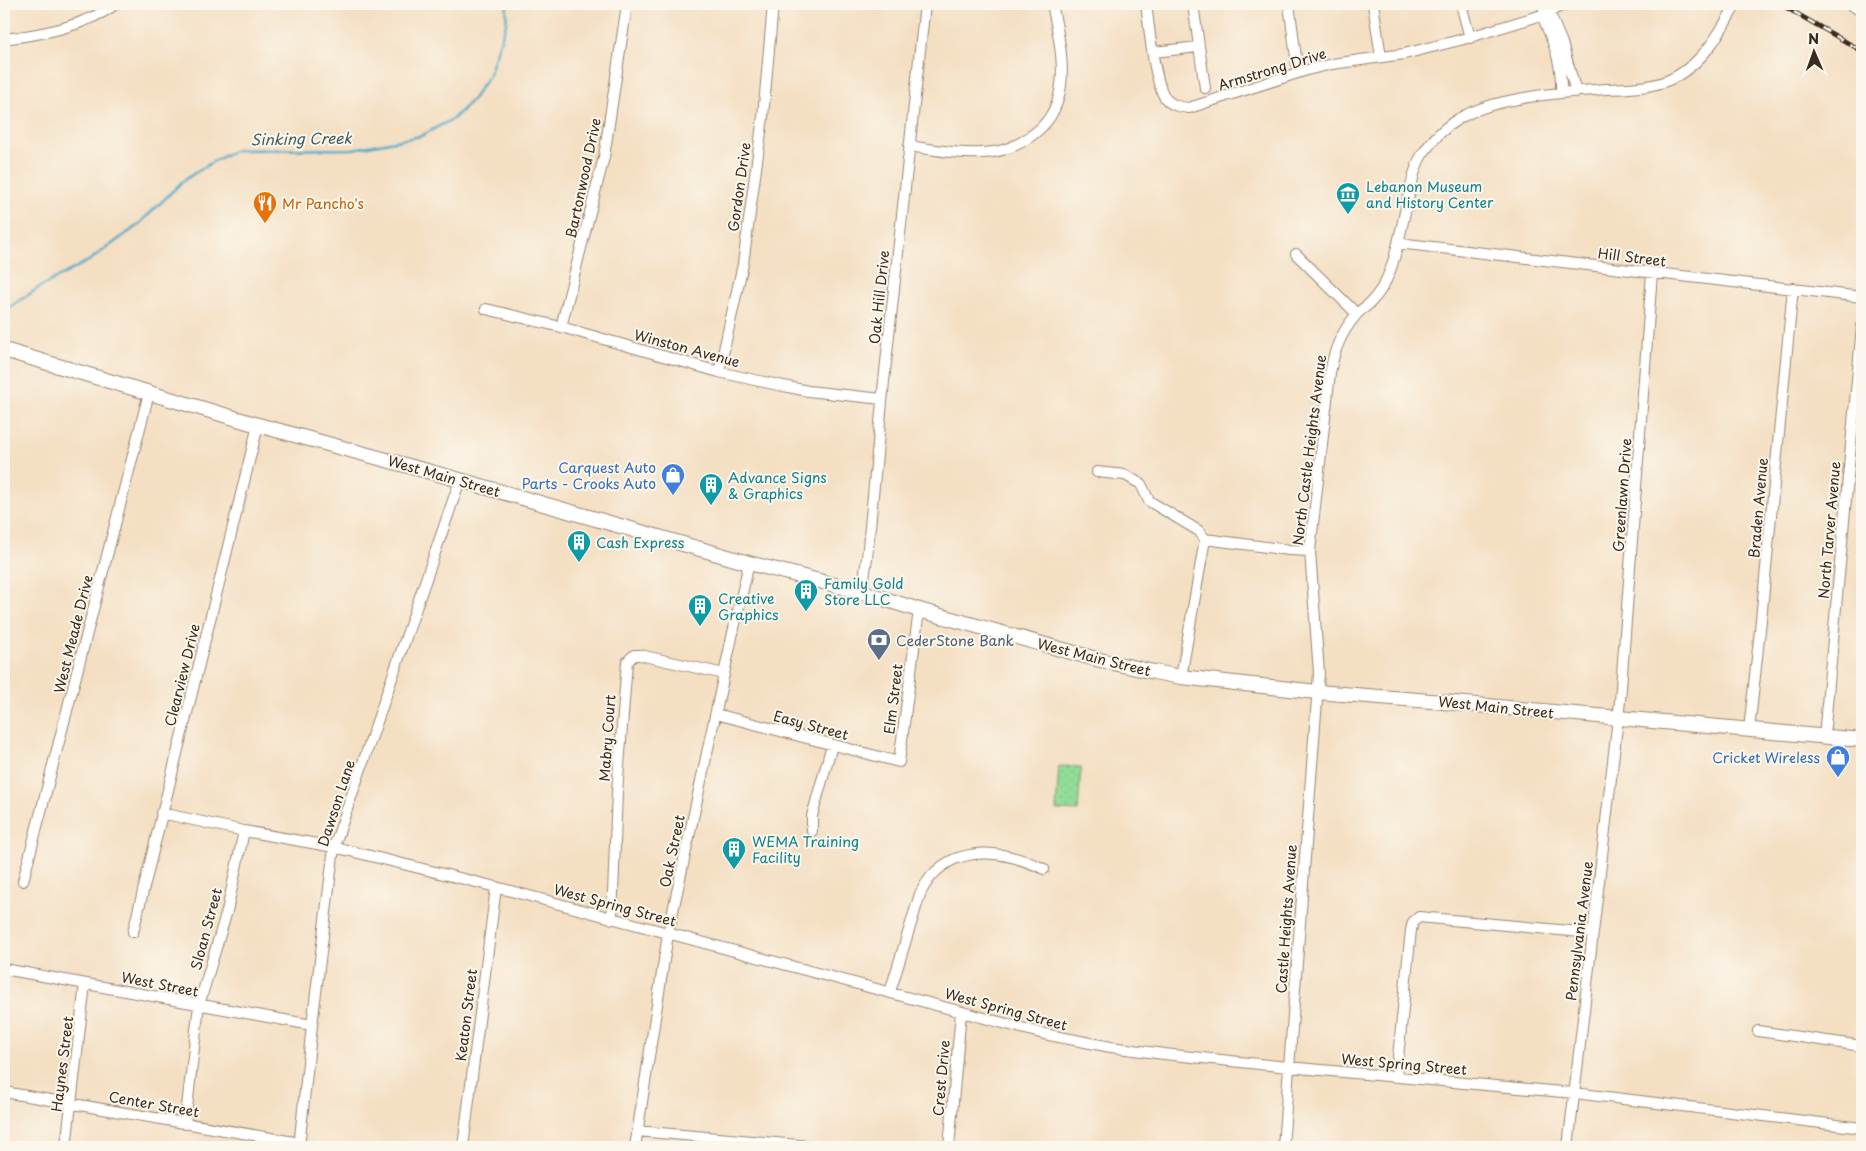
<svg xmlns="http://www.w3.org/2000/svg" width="1866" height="1151" font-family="'Playpen Sans',sans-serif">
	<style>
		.park { fill: url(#park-dots); stroke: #66835c }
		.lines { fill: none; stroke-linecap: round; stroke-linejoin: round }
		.stream { stroke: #4aa8c8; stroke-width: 2.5 }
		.minor-casing { stroke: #988470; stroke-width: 12 }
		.major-casing { stroke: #988470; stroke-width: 16 }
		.minor { stroke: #fff; stroke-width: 10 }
		.major { stroke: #fff; stroke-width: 14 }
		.rail-casing { stroke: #3b2a1e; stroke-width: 4.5 }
		.rail { stroke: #fbf7ec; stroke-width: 2.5; stroke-dasharray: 8; stroke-linecap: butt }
		.labels { text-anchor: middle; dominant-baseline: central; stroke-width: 4; stroke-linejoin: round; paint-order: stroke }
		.street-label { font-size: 14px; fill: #3b2a1e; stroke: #fbf7ec }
		.culture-label { font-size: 14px; fill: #0d838f; stroke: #fbf7ec; text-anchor: start }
		.food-label { font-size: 14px; fill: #c56008; stroke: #fbf7ec; text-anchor: start }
		.shop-label { font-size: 14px; fill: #366cbe; stroke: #fbf7ec; text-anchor: end }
		.service-label { font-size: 14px; fill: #4e5e75; stroke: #fbf7ec; text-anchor: start }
		.water-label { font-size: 15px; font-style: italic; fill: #415c62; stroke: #fbf7ec }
	</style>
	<defs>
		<pattern id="park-dots" width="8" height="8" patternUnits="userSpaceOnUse" patternTransform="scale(1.25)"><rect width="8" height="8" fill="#91dc99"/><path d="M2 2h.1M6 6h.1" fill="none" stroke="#7ebd83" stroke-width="1.8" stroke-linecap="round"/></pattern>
	</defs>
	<rect width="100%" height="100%" fill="#fbf7ec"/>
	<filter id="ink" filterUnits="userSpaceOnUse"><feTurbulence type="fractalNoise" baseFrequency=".02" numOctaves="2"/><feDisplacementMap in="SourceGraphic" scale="10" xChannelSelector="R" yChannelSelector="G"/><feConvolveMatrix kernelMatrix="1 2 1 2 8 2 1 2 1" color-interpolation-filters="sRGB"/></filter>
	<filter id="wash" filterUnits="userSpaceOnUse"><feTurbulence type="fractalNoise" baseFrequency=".0096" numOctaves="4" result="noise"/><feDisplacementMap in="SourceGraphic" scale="20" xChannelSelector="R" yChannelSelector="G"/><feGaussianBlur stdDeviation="1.12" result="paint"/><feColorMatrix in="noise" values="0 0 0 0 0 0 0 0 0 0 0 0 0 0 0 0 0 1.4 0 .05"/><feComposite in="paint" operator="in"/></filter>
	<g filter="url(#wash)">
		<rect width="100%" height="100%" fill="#f4dfc3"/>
		<path class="park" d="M1059 766 1081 767 1078 811 1056 810Z"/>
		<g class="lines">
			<path class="stream" d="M4 311 40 287 90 260 137 226 184 180 214 161 236 150 353 149 421 136 454 118 473 99 489 75 506 24 507 4"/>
		</g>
	</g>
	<g filter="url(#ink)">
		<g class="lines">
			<g class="minor-casing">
				<path id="minor" d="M1146 4C1149 24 1154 87 1167 100 1173 106 1181 107 1189 108L1307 70 1332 64 1404 54 1460 40 1542 15 1566 4
					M1193 4 1205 88
					M1289 4 1298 73
					M1373 4 1381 57
					M1461 4 1470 38
					M1541 4 1547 13
					M1549 12 1562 43 1576 92
					M1542 15C1554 45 1562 60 1561 93
					M4 39C43 34 83 27 116 4
					M1154 52 1198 47
					M909 146C936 150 966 156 993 152 1009 150 1022 143 1035 133 1075 102 1061 47 1052 4
					M1398 243 1862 297
					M1296 254 1357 314
					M486 309 561 327 719 372 759 381 808 391 882 399
					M561 327 604 157 627 4
					M719 372 743 264 763 117 773 4
					M1097 472 1125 475 1141 484 1149 501 1199 531 1205 539 1289 550 1310 551
					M862 592 867 558 884 381 925 4
					M1181 677 1205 539
					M716 714 899 762 919 610
					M1749 730 1760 630 1793 288
					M1824 737 1862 326
					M161 813 244 831 334 847 496 887 1044 1034 1111 1047 1164 1054 1288 1067 1574 1093 1862 1128
					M812 831V816L832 745
					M23 881 149 393
					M612 919 617 792 627 662 634 655H640L724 674
					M133 932 258 425
					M4 969 312 1025
					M890 992 920 894C945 842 1000 848 1044 869
					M1758 1031 1862 1046
					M1396 1077 1411 930 1413 922 1419 917 1592 933
					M4 1092 300 1143
					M185 1124 199 1005 227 911 244 831
					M637 1131 821 1147
					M66 1147 85 984
					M299 1147 312 1025 334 847 460 480
					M463 1147 496 887
					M635 1147 668 934 732 637 749 563
					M949 1147 961 1012
					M1283 1147 1319 673 1310 551 1330 373C1334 350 1341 333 1356 315 1360 310 1366 307 1370 303 1378 295 1386 282 1390 271 1399 246 1403 219 1409 194 1413 180 1414 167 1422 155 1432 140 1444 127 1460 118 1495 97 1566 92 1607 89 1631 88 1656 88 1677 76 1706 59 1720 32 1736 4
					M1568 1147 1620 701 1652 273"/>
			</g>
			<g class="major-casing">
				<path id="major" d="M1853 4 1862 9
					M4 350 258 425 460 480 749 563 862 592 919 610 1100 660 1154 672 1181 677 1317 692 1443 702 1862 740"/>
			</g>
			<use href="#minor" class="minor"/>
			<use href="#major" class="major"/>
			<g class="rail-casing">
				<path id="rail" d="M1780 4 1862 51"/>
			</g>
			<use href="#rail" class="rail"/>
		</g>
	</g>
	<defs>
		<g id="museum-pin" transform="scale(1.25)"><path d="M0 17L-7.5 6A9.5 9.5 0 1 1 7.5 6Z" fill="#0f9aa8" stroke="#fbf7ec"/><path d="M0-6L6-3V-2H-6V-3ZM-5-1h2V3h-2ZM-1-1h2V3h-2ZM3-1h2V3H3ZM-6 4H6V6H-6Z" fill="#fff"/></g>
		<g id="restaurant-pin" transform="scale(1.25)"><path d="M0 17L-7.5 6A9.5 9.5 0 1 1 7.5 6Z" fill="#e8710a" stroke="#fbf7ec"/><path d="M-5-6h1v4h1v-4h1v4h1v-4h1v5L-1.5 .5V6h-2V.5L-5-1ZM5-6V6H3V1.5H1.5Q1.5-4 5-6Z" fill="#fff"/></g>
		<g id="shop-pin" transform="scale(1.25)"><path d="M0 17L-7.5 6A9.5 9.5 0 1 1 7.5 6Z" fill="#3f7fe0" stroke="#fbf7ec"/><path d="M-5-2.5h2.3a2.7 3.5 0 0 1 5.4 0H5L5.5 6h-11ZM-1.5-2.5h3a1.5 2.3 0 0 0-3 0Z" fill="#fff"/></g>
		<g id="building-pin" transform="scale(1.25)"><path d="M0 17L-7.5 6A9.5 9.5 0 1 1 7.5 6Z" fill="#0f9aa8" stroke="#fbf7ec"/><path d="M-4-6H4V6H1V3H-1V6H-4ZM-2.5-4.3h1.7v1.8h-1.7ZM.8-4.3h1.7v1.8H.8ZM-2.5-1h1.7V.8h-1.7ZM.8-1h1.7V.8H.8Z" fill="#fff"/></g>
		<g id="bank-pin" transform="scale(1.25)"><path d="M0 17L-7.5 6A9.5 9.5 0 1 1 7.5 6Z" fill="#5c6f8a" stroke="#fbf7ec"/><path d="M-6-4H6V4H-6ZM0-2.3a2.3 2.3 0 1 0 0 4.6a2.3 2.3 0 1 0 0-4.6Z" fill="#fff"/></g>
	</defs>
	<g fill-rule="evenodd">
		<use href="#museum-pin" x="1348" y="194"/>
		<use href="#restaurant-pin" x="265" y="203"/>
		<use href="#shop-pin" x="673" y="475"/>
		<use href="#building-pin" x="711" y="485"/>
		<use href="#building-pin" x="579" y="542"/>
		<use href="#building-pin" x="806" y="591"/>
		<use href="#building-pin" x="700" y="606"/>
		<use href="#bank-pin" x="879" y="640"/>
		<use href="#shop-pin" x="1838" y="757"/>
		<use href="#building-pin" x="734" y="849"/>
	</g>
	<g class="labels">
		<g class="street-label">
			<text transform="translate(1272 69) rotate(-17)">Armstrong Drive</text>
			<text transform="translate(583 178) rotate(-78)">Bartonwood Drive</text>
			<text transform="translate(739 187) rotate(-82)">Gordon Drive</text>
			<text transform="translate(1632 257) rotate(7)">Hill Street</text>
			<text transform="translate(879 297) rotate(-84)">Oak Hill Drive</text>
			<text transform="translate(687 348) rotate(15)">Winston Avenue</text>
			<text transform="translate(1309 450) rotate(-83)">North Castle Heights Avenue</text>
			<text transform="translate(444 476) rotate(16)">West Main Street</text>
			<text transform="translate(1622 495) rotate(-86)">Greenlawn Drive</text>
			<text transform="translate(1758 508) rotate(-85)">Braden Avenue</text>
			<text transform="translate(1829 530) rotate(-85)">North Tarver Avenue</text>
			<text transform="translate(73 634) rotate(-76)">West Meade Drive</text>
			<text transform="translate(1094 657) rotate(14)">West Main Street</text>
			<text transform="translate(182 675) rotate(-76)">Clearview Drive</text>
			<text transform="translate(893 699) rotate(-83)">Elm Street</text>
			<text transform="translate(1496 707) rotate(6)">West Main Street</text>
			<text transform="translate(811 725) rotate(15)">Easy Street</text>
			<text transform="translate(607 738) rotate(-86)">Mabry Court</text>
			<text transform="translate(336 803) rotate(-72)">Dawson Lane</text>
			<text transform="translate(672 851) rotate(-78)">Oak Street</text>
			<text transform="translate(615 905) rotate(15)">West Spring Street</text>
			<text transform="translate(1286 919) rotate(-86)">Castle Heights Avenue</text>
			<text transform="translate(206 929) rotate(-75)">Sloan Street</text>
			<text transform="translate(1579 931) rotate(-83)">Pennsylvania Avenue</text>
			<text transform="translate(160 984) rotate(11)">West Street</text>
			<text transform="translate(1006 1009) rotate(15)">West Spring Street</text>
			<text transform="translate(466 1015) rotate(-83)">Keaton Street</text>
			<text transform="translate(62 1064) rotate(-83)">Haynes Street</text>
			<text transform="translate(1404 1064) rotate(5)">West Spring Street</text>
			<text transform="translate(941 1078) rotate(-85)">Crest Drive</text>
			<text transform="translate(154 1104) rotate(10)">Center Street</text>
		</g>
		<g class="culture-label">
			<text x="1366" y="186">Lebanon Museum<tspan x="1366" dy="16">and History Center</tspan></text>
			<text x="728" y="477">Advance Signs<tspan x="728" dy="16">&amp; Graphics</tspan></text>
			<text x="596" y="542">Cash Express</text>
			<text x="824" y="583">Family Gold<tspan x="824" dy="16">Store LLC</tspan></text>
			<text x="718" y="598">Creative<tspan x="718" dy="16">Graphics</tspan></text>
			<text x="752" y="841">WEMA Training<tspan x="752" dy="16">Facility</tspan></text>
		</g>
		<g class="food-label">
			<text x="282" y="203">Mr Pancho's</text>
		</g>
		<g class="shop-label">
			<text x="656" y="467">Carquest Auto<tspan x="656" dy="16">Parts - Crooks Auto</tspan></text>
			<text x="1820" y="757">Cricket Wireless</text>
		</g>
		<g class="service-label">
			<text x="896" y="640">CederStone Bank</text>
		</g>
		<g class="water-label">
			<text transform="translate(301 138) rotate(-1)">Sinking Creek</text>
		</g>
	</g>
	<rect width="1866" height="1151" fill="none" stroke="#fbf7ec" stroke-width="20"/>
	<g transform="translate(1814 52) rotate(358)" stroke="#fbf7ec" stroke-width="4" paint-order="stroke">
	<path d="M0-4L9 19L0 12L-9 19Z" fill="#3b2a1e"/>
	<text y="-8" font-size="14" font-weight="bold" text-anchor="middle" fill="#3b2a1e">N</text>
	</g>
</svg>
